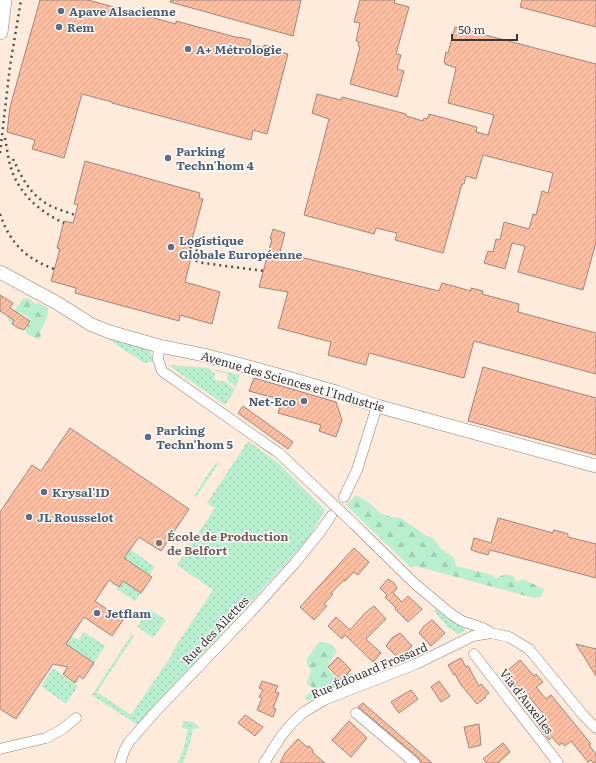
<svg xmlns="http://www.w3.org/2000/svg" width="596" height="763" font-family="Literata,serif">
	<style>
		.grass { fill: url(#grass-dots) }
		.forest { fill: url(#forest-firs) }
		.building { fill: url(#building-hatch); stroke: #9c887e }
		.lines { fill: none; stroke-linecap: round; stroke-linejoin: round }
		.minor-casing { stroke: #918072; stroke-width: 11 }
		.tertiary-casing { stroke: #918072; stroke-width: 14 }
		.secondary-casing { stroke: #918072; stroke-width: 16 }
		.minor { stroke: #fff; stroke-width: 10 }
		.tertiary { stroke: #fff; stroke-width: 13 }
		.secondary { stroke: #fff; stroke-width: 15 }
		.rail { stroke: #554d46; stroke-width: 2.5; stroke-dasharray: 2 4; stroke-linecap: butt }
		.minor-bridge-casing { stroke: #918072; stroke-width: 11; stroke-linecap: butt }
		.minor-bridge { stroke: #fff; stroke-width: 10 }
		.service-dot { fill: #5c6f8a; stroke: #fff; stroke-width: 1.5 }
		.education-dot { fill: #8d6e63; stroke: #fff; stroke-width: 1.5 }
		.labels { text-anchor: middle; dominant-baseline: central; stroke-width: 3; stroke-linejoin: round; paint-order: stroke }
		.service-label { font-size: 12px; font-weight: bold; fill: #4e5e75; stroke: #fff; text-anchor: start }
		.street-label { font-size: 12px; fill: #3f3832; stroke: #fff }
		.education-label { font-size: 12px; font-weight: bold; fill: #785e54; stroke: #fff; text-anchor: start }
	</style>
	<defs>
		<pattern id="grass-dots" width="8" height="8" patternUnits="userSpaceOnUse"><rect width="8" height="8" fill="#b8efcf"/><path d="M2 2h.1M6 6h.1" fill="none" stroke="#9fceb2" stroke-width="1.8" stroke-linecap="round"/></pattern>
		<pattern id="forest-firs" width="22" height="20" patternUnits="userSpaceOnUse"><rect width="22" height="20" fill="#b8efcf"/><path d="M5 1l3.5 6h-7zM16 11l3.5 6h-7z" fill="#9fceb2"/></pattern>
		<pattern id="building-hatch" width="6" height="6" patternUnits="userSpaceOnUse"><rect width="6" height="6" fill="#fdbea2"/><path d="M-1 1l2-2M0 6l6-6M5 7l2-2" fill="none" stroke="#daa48c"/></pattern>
	</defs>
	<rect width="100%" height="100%" fill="#feebdc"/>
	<path class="grass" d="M109 338 148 350 151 353 153 361 144 363 108 339Z
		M168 365 208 368 215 374 214 380 226 382 235 390 225 405Z
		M213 369 240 375 236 387 227 380 228 374 216 371Z
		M248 441 277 462 325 510 308 539 152 710 138 724H136L92 695 132 634 134 636 97 692 131 715 173 653 172 652 213 590 177 565 215 508 207 503Z
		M216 462 218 464 196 497 194 496Z
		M130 549 155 567 149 575 124 558Z
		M116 576 141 593 135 601 117 589 120 584 116 582 113 586 111 585Z
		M149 609 166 620 153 638 137 627Z
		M436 609 446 617 463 627 465 629 463 632 458 634 448 627 434 611Z
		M84 632 105 646 94 663 66 644 72 636 78 640Z
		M53 668 78 686 66 704 41 686Z
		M183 721 193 722 200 728 193 729 190 743 183 763H178L184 747 188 729 182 728Z"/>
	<path class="forest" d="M29 298 35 304 39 303 48 308C48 316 45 324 40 331L41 335 39 340 29 335 25 331 31 319 19 312 11 323 8 320 7 317 14 311 23 299Z
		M356 495 371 504 380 513 391 517 401 518 425 535 434 539 440 548 454 558 456 566 489 574 497 578 505 574 513 576 517 582 523 579 544 589 541 597 534 598 415 566 411 568 346 505Z
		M319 642C328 642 333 644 337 652L329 662 328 669 341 681 349 673H353L356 676V679L353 681 327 691 309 701 305 700 306 696 315 689 307 684C307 678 311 675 311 669L308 666 306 660Z"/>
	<path class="building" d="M40 0H88L176 24V21L239 38V37L251 40 250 44 264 48V45L275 48V51L288 54 267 134 253 130 251 140 112 103V102L82 94 64 158 32 149 35 140 7 132 10 107Z
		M171 0H301L293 36 170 2Z
		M360 0H395L394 3 409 7 396 54 401 55 397 69 404 71 397 97 350 84 360 47 358 46 359 42 356 41 360 23 354 22Z
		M522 0H596V27L520 7Z
		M455 27 596 64V242L583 290 518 272 525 246 512 243 505 269 484 263 488 251 493 252 496 239 500 240 504 222 529 229 533 214 536 215 542 191 548 193 553 173 483 155 476 179 466 176 464 184H462L443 253 395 240 397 233 376 228 374 234 304 215 329 119 312 113 317 94 341 100 342 97 406 114V116L423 121 424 118 427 119 429 114 477 127 476 132 488 135 494 115 448 103 456 68 445 64V62H444L446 52 448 53Z
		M85 161 200 193 199 198 203 199 188 254H192L185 282 220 292 212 324 180 315 179 321 75 293 76 288 51 281 60 249 57 248 64 221 73 223 78 205 74 204Z
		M273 229 285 233 280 252 439 291 442 283 471 291V288L483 291 482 294 519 304 518 312 596 333V374L474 341 464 378 369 353 366 365 328 355 331 342 278 328 288 292 259 287 272 239H270Z
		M0 295 13 303 10 308 30 321 24 330 20 328V329L12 324 14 320 0 311Z
		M483 367 596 398V455L468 421Z
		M254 378 336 402 342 420 336 437 319 431 321 425 278 413 282 400 249 391Z
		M243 406 293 442 288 449 238 413Z
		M70 428 189 509 161 551 139 537 124 558 152 577 141 593 123 581 119 587 109 580 95 601 123 620 112 636 84 617 66 644 94 663 83 679 79 676 75 683 63 674 68 667 53 664 16 719 0 709V512L32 465 41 471Z
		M498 518 553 533 554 530 562 532 568 534V537L596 544V578L490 550 488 555 471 550 474 538 491 543Z
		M354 548 369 562 358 575 354 572 345 581 344 580 331 593 333 594 324 604 327 606 314 620 300 607Z
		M388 579 394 583 397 588 393 593 402 602 408 596 422 609 408 622 395 609 396 608 385 597 387 595 380 588Z
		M374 606 386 619 366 639 381 653 373 662 345 635 342 639 328 626 336 617 350 630 366 612Z
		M432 620 445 633 431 646 419 633 424 626Z
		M400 633 412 646 399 659 386 646 392 638Z
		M576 644 596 649V676Z
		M338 657 351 670 341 680 328 667Z
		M461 658 466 667 468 666 479 686 481 684 489 693 485 696 486 697 477 704 461 685 455 674 454 675 448 665Z
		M520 660 534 676 536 674 543 682 536 687 546 699 551 695 591 744 589 745 596 754V763H593L591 760 588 762 571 741 565 746 562 743 559 745 552 737 549 740 537 724 546 717 524 691 521 694 503 674Z
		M262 681 278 686 275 692 279 693 273 708 276 709 273 717 257 710 262 698 259 697 263 690 259 688Z
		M439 681 450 696 441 702 431 687Z
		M411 690 418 699 399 713 391 702Z
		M363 703 379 717 432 763H421L419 758 358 707Z
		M245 715 263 727 255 736 238 723Z
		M349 721 367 738 351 757 332 740Z
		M479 724 481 745 469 748 464 727Z
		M298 739 307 747 309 746 313 750V753L325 763H280L285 753Z
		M503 743 510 752 498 763H487L483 759Z"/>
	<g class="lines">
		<g class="minor-casing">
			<path id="minor" d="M159 346 158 359 162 371 280 454
				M344 497 357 470 377 406
				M353 523 414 583 451 614 462 621 483 628 491 633
				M474 654 558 763
				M356 713 415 763
				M0 749 46 738 61 730 76 718
				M120 763 124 751 129 742 157 710 250 613 295 563 320 532 331 516
				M264 763 282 735 293 722 304 712 324 700 416 664 473 636 491 633 509 637 529 649 583 715 596 728"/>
		</g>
		<g class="tertiary-casing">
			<path id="tertiary" d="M0 272 57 303 92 325 110 332 159 346 204 355 271 373 336 392 377 406 596 466"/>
		</g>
		<g class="secondary-casing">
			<path id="secondary" d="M0 32 4 0"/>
		</g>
		<use href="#minor" class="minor"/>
		<use href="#tertiary" class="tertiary"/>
		<use href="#secondary" class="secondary"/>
		<path class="rail" d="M5 138C7 148 8 159 11 168 19 194 40 212 64 223
			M0 153 10 66 21 0
			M13 159C21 176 30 195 49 205 56 209 67 212 75 215
			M0 214C10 243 25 258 54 269
			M190 248 217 258
			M190 259 203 263 264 271"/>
		<g class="minor-bridge-casing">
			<path id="minor-bridge" d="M280 454 353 523"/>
		</g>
		<use href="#minor-bridge" class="minor-bridge"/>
	</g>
	<g class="service-dot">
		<circle cx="61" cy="11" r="4"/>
		<circle cx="59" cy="27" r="4"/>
		<circle cx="188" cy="49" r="4"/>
		<circle cx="168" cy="158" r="4"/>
		<circle cx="171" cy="247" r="4"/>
		<circle cx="304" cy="401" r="4"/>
		<circle cx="148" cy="437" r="4"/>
		<circle cx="44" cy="492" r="4"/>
		<circle cx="29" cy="517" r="4"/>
		<circle cx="97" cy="613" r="4"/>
	</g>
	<circle class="education-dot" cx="159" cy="543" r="4"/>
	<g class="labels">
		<g class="service-label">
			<text x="69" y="11">Apave Alsacienne</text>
			<text x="67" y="27">Rem</text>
			<text x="196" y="49">A+ Métrologie</text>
			<text x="176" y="151">Parking<tspan x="176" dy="14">Techn'hom 4</tspan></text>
			<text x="179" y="240">Logistique<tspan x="179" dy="14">Globale Européenne</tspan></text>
			<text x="296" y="401" text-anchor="end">Net-Eco</text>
			<text x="156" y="430">Parking<tspan x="156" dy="14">Techn'hom 5</tspan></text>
			<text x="52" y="492">Krysal'ID</text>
			<text x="37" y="517">JL Rousselot</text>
			<text x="105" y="613">Jetflam</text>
		</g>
		<g class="street-label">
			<text transform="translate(293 381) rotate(16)">Avenue des Sciences et l'Industrie</text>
			<text transform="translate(215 630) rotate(-46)">Rue des Ailettes</text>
			<text transform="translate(369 670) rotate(-23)">Rue Édouard Frossard</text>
			<text transform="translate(527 701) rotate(52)">Via d'Auxelles</text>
		</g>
		<g class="education-label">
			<text x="167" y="536">École de Production<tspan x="167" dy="14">de Belfort</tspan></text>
		</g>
	</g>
	<path d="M452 34v6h65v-6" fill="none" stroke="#3f3832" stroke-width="2"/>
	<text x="458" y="34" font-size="12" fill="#3f3832" stroke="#ffffff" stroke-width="3" paint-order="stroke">50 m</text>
</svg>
